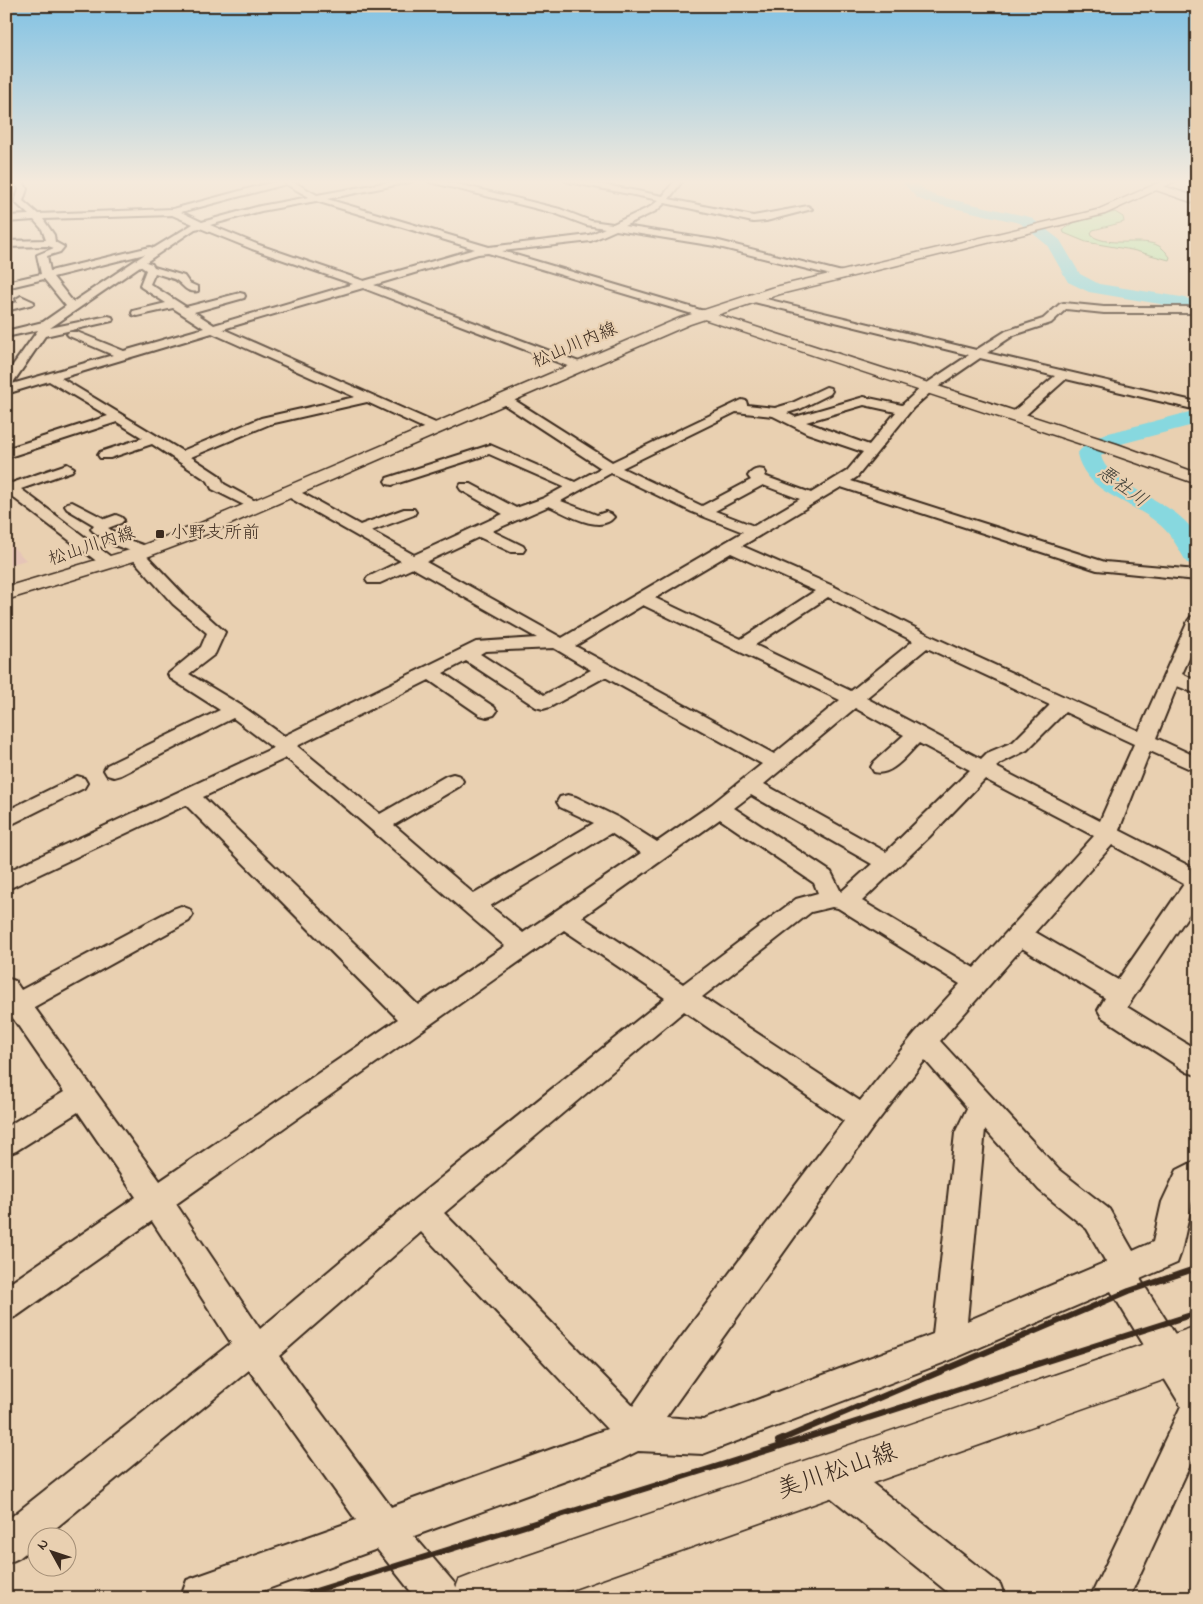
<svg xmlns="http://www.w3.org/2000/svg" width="1203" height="1604" font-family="'Indie Flower','Klee One',sans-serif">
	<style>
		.built { fill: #e5c4b7 }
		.green { fill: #b0e5a7; stroke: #768862 }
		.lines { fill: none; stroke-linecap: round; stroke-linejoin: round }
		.river { fill: #87d8df; fill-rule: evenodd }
		.minor-casing { stroke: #3b2a1e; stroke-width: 4 }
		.tertiary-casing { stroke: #3b2a1e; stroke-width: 3 }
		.secondary-casing { stroke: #3b2a1e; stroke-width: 3 }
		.minor { fill: #e9d0b1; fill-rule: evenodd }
		.tertiary { fill: #e9d0b1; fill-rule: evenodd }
		.secondary { fill: #e9d0b1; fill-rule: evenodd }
		.rail { stroke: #3b2a1e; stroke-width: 6 }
		.poi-dot { fill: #3b2a1e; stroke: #e9d0b1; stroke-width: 2 }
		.labels { text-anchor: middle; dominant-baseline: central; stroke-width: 4.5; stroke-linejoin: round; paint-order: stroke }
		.far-street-label { font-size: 18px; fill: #3b2a1e; stroke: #e9d0b1 }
		.far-poi-label { font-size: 18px; fill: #3b2a1e; stroke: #e9d0b1; text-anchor: start }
		.far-water-label { font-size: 19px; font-style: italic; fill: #46443b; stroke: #e9d0b1 }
		.near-street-label { font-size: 25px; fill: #3b2a1e; stroke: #e9d0b1 }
	</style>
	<rect width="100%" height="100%" fill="#e9d0b1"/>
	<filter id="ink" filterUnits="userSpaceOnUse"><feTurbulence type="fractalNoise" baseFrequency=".02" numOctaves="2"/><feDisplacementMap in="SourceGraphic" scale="10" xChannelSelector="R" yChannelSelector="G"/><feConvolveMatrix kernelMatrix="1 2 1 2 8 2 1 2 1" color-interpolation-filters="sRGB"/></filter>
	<g filter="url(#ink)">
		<path class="built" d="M6 540 26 560 6 566Z"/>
		<path class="green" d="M1115 212 1123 217 1124 222 1093 230 1091 233 1092 236C1112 248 1143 237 1159 246 1163 248 1167 253 1170 257L1169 260 1132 250 1086 242 1064 233 1063 229 1075 222Z"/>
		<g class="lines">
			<path class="river" d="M900 180H913L927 192 936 196 1030 217 1060 240 1080 274 1099 284 1181 297 1197 301V312L1178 307 1089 292 1068 282 1047 245 1020 223 927 202 917 198Z
				M1197 410V424L1117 445 1101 456C1108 485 1170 499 1191 528 1193 531 1196 534 1197 538 1199 546 1197 557 1197 565L1187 563C1179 550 1172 535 1160 525 1133 501 1086 494 1077 454L1081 449 1101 435Z"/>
			<g class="minor-casing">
				<path id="minor" d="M14 180H22L27 189 23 201 38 214 173 209 281 180H290L317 195 400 180H414L410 182 327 199 489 247 589 235 605 228 586 225 554 213 430 182 429 180H441L560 209 591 221 613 224 650 207 659 200 569 182 565 180H579L663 196 675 180H683L669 199 753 216 808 206 812 209 766 221 753 222 665 203 656 211 624 226 715 240 846 273 848 275 843 278 715 246 616 230 591 241 502 251 707 312 708 314 707 316H699L488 253 478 254 374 285 582 363 584 366 582 369 578 370 363 288 223 329 440 425 442 428 435 432 430 431 367 402 270 424 191 457 220 476 224 484 259 503 261 506 259 509 254 510 212 489 208 481 152 444 110 458H100L98 455 100 452 143 438 117 422 6 458V449L108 416 49 381 6 394V375L38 330 6 337V331L43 322 66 306 44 279 6 288V282L41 274 37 255 54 248 48 246 6 247V241L46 240 42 229 34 220 6 222V216L29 215 15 202 19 189ZM286 184 309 197 260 206 202 222 181 212ZM316 201 475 249 364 281 259 245 210 225 261 211ZM172 215 193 224 154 248 150 247 50 271 47 256 60 252 64 247 55 242 54 235 43 219ZM200 228 252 249 353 284 214 325 194 312 244 298 245 296 244 294 240 293 186 307 150 284 155 273C161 275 168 277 174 279 183 283 185 294 198 291V287L189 283 184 276 154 267 152 264 146 262 195 229ZM145 254 73 302 53 277ZM140 266 146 270 140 285 141 287 166 303 133 311 132 313 133 315 137 316 173 308 204 328 124 351 77 332H69L67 334 69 336 113 355 12 384 45 336 112 321 113 319 112 317 108 316 50 328ZM212 333 355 397 261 418 182 451 61 378Z
					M750 295 976 350 1006 331 1043 319 1060 304 1064 303 1104 307H1197V313H1104L1066 309 1051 323 1014 335 987 353 1197 402V410L1066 379 1020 420 1015 421 1009 417 1010 414 1055 376 980 358 932 391 913 408 857 477 851 481 1105 562 1197 570V580L1097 570 841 487 742 546 833 586 931 636 1139 731 1188 621 1191 617 1197 616V641L1182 674 1197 681V694L1177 686 1156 738 1197 757V772L1150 751 1119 830 1197 870V902L1127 1007 1197 1050V1075L1187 1072 1102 1017 1098 1010 1105 998 1022 948 940 1041 1059 1170 1109 1209 1133 1251 1153 1242 1162 1202 1177 1170 1197 1160V1191L1192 1202 1181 1252 1177 1263 1140 1279 1197 1369V1450L1129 1598H1090L1181 1406 1111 1291 948 1361 703 1454 638 1451 612 1464 414 1536 455 1584 460 1598H416L377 1549 243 1598H183L182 1594 187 1580 356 1520 249 1370 46 1536H38V1543L19 1558 6 1564V1521L231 1343 152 1221 17 1316 6 1321V1286L136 1197 78 1112 16 1151 6 1155V1127L64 1092 6 1008V978L15 981 21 990 173 909 181 906 189 909 193 915 189 921 34 1007 160 1181 398 1019 186 805 6 890V872L273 748 233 718 121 775 114 777 107 775 104 770 107 765 220 710 170 678 168 674 201 647 207 633 173 604 131 557 129 554 131 551 114 545 94 532 91 529 94 525 67 509 65 506 67 503 72 502 105 519 116 515 121 517 124 520 121 523 108 528C114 532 120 536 126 539 135 543 145 543 151 552L147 556 185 596 225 632 215 654 189 674 242 706 284 736 476 642 537 638 413 568 380 583H368L366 580 368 577 401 561 283 494 281 491 283 488H293L360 525 404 509H414L416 512 414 515 371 531 414 555 503 514 461 490 459 487 461 484H471L516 508 544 498 564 487 489 454 392 485 387 484 385 481 387 478 490 445 575 482 601 468 500 402 498 399 500 396H508L612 462 742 400 746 401 747 405 775 408 792 403 826 387 830 388 832 391 830 394 800 409 787 413 795 417 864 397 902 405 924 385 969 355 746 300 745 298ZM864 405 896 412 869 445 806 422ZM736 412 773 416 807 433 863 452 847 471 811 493 764 476 766 473 764 470C757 468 752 470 748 476L751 480 702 506 622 468ZM611 473 692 512 743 532 562 638 426 562 479 537 511 552H523L525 549 523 546 492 531 549 506C565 513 600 535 614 517L611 514 606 512 597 515 561 501ZM763 485 800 499 754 526 715 511ZM731 553 815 591 741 639 655 598ZM828 597 913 641 851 691 755 645ZM643 605 840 700 774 754 575 646ZM554 648 591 670 544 695 480 654 485 651ZM927 648 1050 705 1013 742 987 753 981 759 866 698ZM466 661 536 707 543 709 550 707 605 677 762 764 712 804 657 842 619 818 576 797 568 795 560 797 557 802 560 807 594 823 474 894 394 825 460 786 463 781 460 776 453 774 446 776 380 814 297 746 429 680 480 715 487 717 494 715 497 711 494 707 443 673ZM855 708 904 735 874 762 871 767 874 772C892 777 907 754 919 743L970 770 886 852 764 784ZM1065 712 1134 744 1100 821 996 767 1001 763 1027 750ZM286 758C361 818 431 884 505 946L418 1005 203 797ZM985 779 1094 836 974 968 862 901 929 837ZM751 795 872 864 841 892 831 872 734 808ZM720 819 814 883 818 893 796 899 683 984 582 917ZM611 833 641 853 523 933 490 906ZM1112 845 1184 884 1118 980 1035 932ZM832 907 838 908 960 984 915 1033 860 1101 702 997 811 912ZM564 930 665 998 411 1202 260 1329 176 1204ZM684 1011 844 1121 668 1355 633 1406 444 1213ZM925 1060 967 1108 955 1133 933 1334 703 1420 666 1417 873 1127ZM985 1129 1039 1190 1087 1229 1106 1262 967 1321ZM421 1232 607 1429 391 1507 279 1356Z
					M21 296 34 302 33 304 6 311V305L18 302 16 299Z
					M67 464 74 468 72 471 21 489 115 560 117 563 115 566H103L6 492V481L12 483Z
					M77 776 84 778 87 783 84 788 6 827V811Z
					M831 1456 844 1461 1000 1584 1005 1598H955L818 1487 813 1474 818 1461Z"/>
			</g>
			<g class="tertiary-casing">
				<path id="tertiary" d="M1157 184 1197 197V204L1153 189 1152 187 1153 185Z
					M703 310 1117 444 1197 473V484L1105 452 698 317 696 314 698 311Z"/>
			</g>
			<g class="secondary-casing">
				<path id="secondary" d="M1165 180H1178L1105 214 780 294 690 324 210 533 144 558 6 600V587L130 550 196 525 680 318 771 288 1097 210Z
					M1197 1326V1368L548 1598H452L459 1580 477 1573Z"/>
			</g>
			<use href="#minor" class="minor"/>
			<use href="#tertiary" class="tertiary"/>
			<use href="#secondary" class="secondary"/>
			<path class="rail" d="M778 1441 1129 1291 1197 1268
				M293 1598 718 1466 1197 1313"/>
		</g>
	</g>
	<linearGradient id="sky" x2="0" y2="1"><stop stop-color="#81c2e4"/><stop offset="0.45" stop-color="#f5eadc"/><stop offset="1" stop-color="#f5eadc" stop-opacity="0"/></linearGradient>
	<rect width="1203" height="404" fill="url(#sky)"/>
	<rect class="poi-dot" x="155" y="529" width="10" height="10" rx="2.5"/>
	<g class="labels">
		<g class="far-street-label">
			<text transform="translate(575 346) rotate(-23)">松山川内線</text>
			<text transform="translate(92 547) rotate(-18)">松山川内線</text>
		</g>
		<g class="far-poi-label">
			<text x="170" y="534">小野支所前</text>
		</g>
		<g class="far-water-label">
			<text transform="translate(1122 487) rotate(36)">悪社川</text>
		</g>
		<g class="near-street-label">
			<text transform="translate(837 1472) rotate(-19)">美川松山線</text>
		</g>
	</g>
	<rect width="1203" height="1604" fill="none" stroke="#e9d0b1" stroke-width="25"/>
	<rect x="12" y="12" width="1178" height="1579" fill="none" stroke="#3b2a1e" stroke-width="2" filter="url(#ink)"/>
	<g transform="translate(52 1552) rotate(310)"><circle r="24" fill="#e9d0b1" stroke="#a38e76"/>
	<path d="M0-4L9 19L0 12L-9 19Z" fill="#3b2a1e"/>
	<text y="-8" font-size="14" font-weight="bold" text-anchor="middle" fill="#3b2a1e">N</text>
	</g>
</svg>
